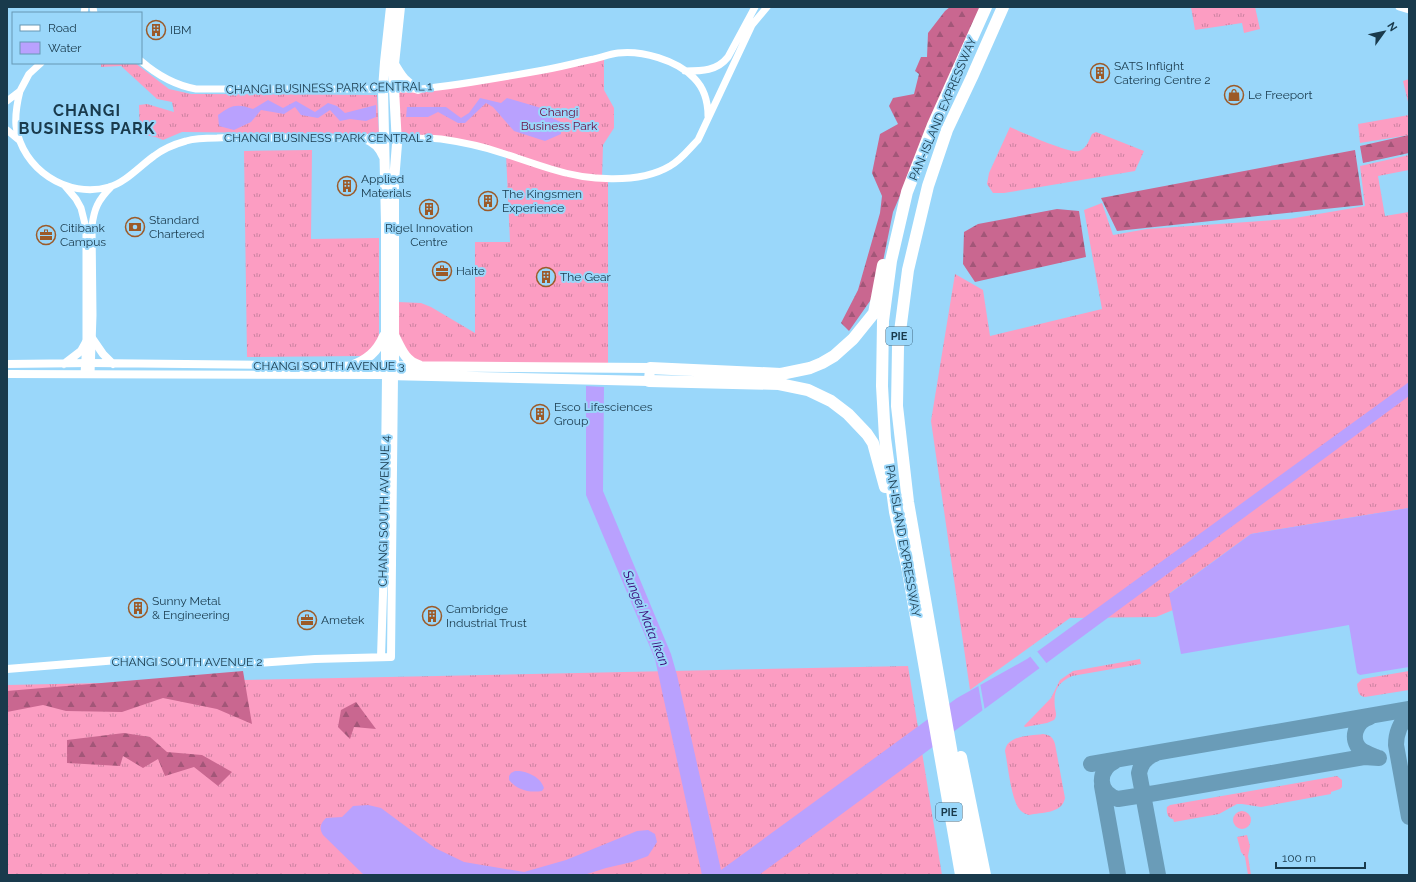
<svg xmlns="http://www.w3.org/2000/svg" width="1416" height="882" font-family="Raleway,sans-serif">
	<style>
		.grass { fill: url(#grass-tufts) }
		.forest { fill: url(#forest-firs) }
		.water { fill: #b9a1fe }
		.pier { fill: #9ad7fa }
		.lines { fill: none; stroke-linecap: round; stroke-linejoin: round }
		.taxiway { stroke: #6a9cb8; stroke-width: 16 }
		.minor { stroke: #fff; stroke-width: 7 }
		.tertiary { stroke: #fff; stroke-width: 8 }
		.secondary { stroke: #fff; stroke-width: 10 }
		.motorway { stroke: #fff; stroke-width: 12 }
		.labels { text-anchor: middle; dominant-baseline: central; stroke-width: 4; stroke-linejoin: round; paint-order: stroke }
		.shield { fill: #9ad7fa; stroke: #406980; stroke-width: 1 }
		.shield-label { font-size: 11px; font-weight: bold; fill: #193a4c }
		.poi-label { font-size: 12px; fill: #193a4c; stroke: #9ad7fa; text-anchor: start }
		.street-label { font-size: 12px; fill: #193a4c; stroke: #9ad7fa }
		.park-label { font-size: 12px; fill: #6a0e3e; stroke: #9ad7fa }
		.water-label { font-size: 13px; font-style: italic; fill: #370072; stroke: #9ad7fa }
		.district-label { font-size: 16px; font-weight: bold; letter-spacing: 1px; fill: #193a4c; stroke: #9ad7fa }
	</style>
	<defs>
		<pattern id="grass-tufts" width="24" height="20" patternUnits="userSpaceOnUse"><rect width="24" height="20" fill="#fc9dc2"/><path d="M3 7l-1-3M5 7V3M7 7l1-3M15 17l-1-3M17 17v-4M19 17l1-3" fill="none" stroke="#cb81a0"/></pattern>
		<pattern id="forest-firs" width="22" height="20" patternUnits="userSpaceOnUse"><rect width="22" height="20" fill="#c96790"/><path d="M5 1l3.5 6h-7zM16 11l3.5 6h-7z" fill="#a25678"/></pattern>
	</defs>
	<rect width="100%" height="100%" fill="#9ad7fa"/>
	<path class="grass" d="M1191 7H1255L1260 29 1244 33 1242 23 1195 30Z
		M604 57V90L614 108V128L603 145 602 178H608V368L415 364 394 335 398 302 421 303 431 307 475 333V242H510L506 154 458 142 396 137 394 90H421Z
		M101 63H135L169 89 191 94 377 95 379 134 182 132 163 140C155 136 149 135 140 136L139 105 147 104 174 112 172 102 157 99 121 66 101 67Z
		M1409 79V106L1403 81Z
		M1409 115V135L1360 143 1358 124Z
		M1010 127C1021 132 1070 154 1079 151 1087 148 1089 140 1092 134L1096 132 1144 151 1135 171 1004 193H993L987 184 989 173Z
		M312 150 311 239 379 238V343L362 356 247 357 244 151Z
		M1409 155V170L1378 176 1385 216 1409 212V508L1251 534 1170 593 1173 610 1156 617 1070 618 970 690 931 421 955 274 983 290 990 336 1102 309 1084 210 1102 203 1113 235 1147 229 1289 219 1365 206 1360 166Z
		M1140 659 1141 664 1072 676C1057 683 1053 691 1055 708 1056 713 1057 716 1054 720L1047 723 1025 727 1024 726 1051 698 1060 680 1073 671Z
		M908 666 942 875H7V685Z
		M1409 671V690L1365 697C1358 696 1358 691 1357 684L1362 679Z
		M1043 734C1050 735 1053 737 1055 744L1065 798C1062 814 1042 812 1029 815 1026 814 1023 813 1021 811 1011 802 1008 765 1005 751 1007 735 1030 736 1043 734Z
		M1337 776 1342 780V787L1340 789 1331 792V794L1261 807 1242 804H1237L1219 814 1174 822 1173 819C1168 818 1166 813 1167 807L1170 805Z
		M1233 820a9 9 0 1 1 18 0a9 9 0 1 1-18 0Z
		M1247 835 1250 846 1248 856 1251 875H1248L1245 857 1241 852 1237 837Z"/>
	<path class="forest" d="M950 7H981L893 212 877 291 849 331 841 323 858 290 880 213 882 196 872 173 880 134 898 124 889 106 893 98 914 94 919 74 915 71 921 57H927L928 33 945 11Z
		M1409 135V153L1363 163 1360 146Z
		M1355 150 1363 205 1117 231 1101 198Z
		M1057 209 1079 211 1086 257 975 282 963 264 964 232 978 224Z
		M243 671 252 724 217 709 163 698 122 712 66 711 43 705 7 712V691Z
		M356 702 376 729 354 727 350 739 338 727 341 710Z
		M124 733 150 737 167 752 202 755 232 772 218 786 194 767 165 776 158 759 143 768 123 756 120 766 67 763V740Z"/>
	<path class="water" d="M480 98 501 103 507 98 548 110 545 115 561 122V134L545 141 514 131 493 107 486 103 465 123H458L438 112 428 117H406L407 107H446L461 118 469 113Z
		M268 100 283 108 296 101 315 112 328 103 337 106 345 113 376 105V117L366 121 350 119 340 121 330 110 318 118 301 115 295 107 284 114 261 110 251 122 234 130 219 126 218 115C231 105 237 103 253 109Z
		M1409 382V396L759 875H702L655 659 586 495V386L604 387 603 491 671 654 677 675 721 870 957 698 1027 659Z
		M1409 508V667L1360 675 1357 673 1349 625 1181 654 1169 594 1251 534Z
		M515 771C526 770 541 777 544 788L542 791C529 793 517 790 509 780V776L511 773Z
		M368 805 381 808 435 848 464 862 524 872 566 860 637 831 648 830 655 834 657 842 648 856 632 862 606 868 584 875H364L323 835C319 828 320 824 326 818L342 817 353 806Z"/>
	<path class="pier" d="M1036 650 1048 665 1041 670 1029 655Z
		M980 683 985 711 983 713 978 684Z"/>
	<g class="lines">
		<path class="taxiway" d="M1409 714C1400 723 1396 732 1396 745L1409 817
			M1370 717C1356 721 1349 739 1361 750 1365 753 1371 755 1376 757
			M1155 754C1146 757 1141 763 1139 773L1158 875
			M1115 761C1097 770 1097 793 1118 799L1156 793 1364 757 1379 758
			M1091 764 1409 709
			M1102 786 1118 875"/>
		<path class="minor" d="M93 7 94 13
			M1399 7 1409 10
			M84 13 85 7
			M141 61C157 75 174 85 196 89H421C460 85 499 78 538 71 557 68 575 63 594 59 602 57 610 54 618 53 641 50 677 60 694 78 704 88 708 102 708 116
			M685 71C702 71 717 71 728 57L755 7
			M20 91C17 103 15 114 16 126 22 169 67 199 109 187 125 183 141 165 154 156 163 149 175 144 186 141 196 138 206 138 217 138 240 137 264 138 288 138 327 139 366 137 406 138 417 138 429 138 441 139 462 142 482 146 502 153 518 158 534 164 551 169 585 180 638 185 670 166 681 160 689 149 698 140L752 25 767 7
			M7 101 20 91 29 74 41 63
			M7 130 19 140
			M65 186 76 199 81 208 86 228V342L84 374
			M91 374 93 315 92 226C94 209 98 200 111 187"/>
		<path class="tertiary" d="M92 338 103 354 113 364
			M7 364 91 363 386 366
			M64 364 81 351 86 342
			M7 374 386 375 384 563 381 657
			M7 669 118 660H143L198 663 245 664 315 659 391 657 394 376"/>
		<path class="secondary" d="M394 64C401 76 406 84 418 89
			M364 138C374 141 380 147 384 157
			M395 337C401 349 406 362 419 365
			M351 366C367 360 377 352 384 336
			M386 366 650 368 649 381 386 375V224L383 89 385 62 391 7
			M394 372V181L397 144 394 89V64L400 7"/>
		<path class="motorway" d="M650 368 781 374 810 368 822 363 834 356 853 339 874 313 883 265
			M649 381 779 384 808 390 831 401 848 414 867 434 873 443 885 487
			M961 757 985 875
			M961 875 907 566 895 512 885 438 882 386 883 321 891 261 907 192 933 125 986 7
			M973 875 908 502 897 406 898 347 908 270 928 186 947 130 972 77 1003 7"/>
	</g>
	<defs>
		<g id="building-ring" transform="scale(1)"><circle r="9.5" fill="#9ad7fa" stroke="#9c5a28" stroke-width="1.5"/><path d="M-4-6H4V6H1V3H-1V6H-4ZM-2.5-4.3h1.7v1.8h-1.7ZM.8-4.3h1.7v1.8H.8ZM-2.5-1h1.7V.8h-1.7ZM.8-1h1.7V.8H.8Z" fill="#9c5a28"/></g>
		<g id="shop-ring" transform="scale(1)"><circle r="9.5" fill="#9ad7fa" stroke="#9c5a28" stroke-width="1.5"/><path d="M-5-2.5h2.3a2.7 3.5 0 0 1 5.4 0H5L5.5 6h-11ZM-1.5-2.5h3a1.5 2.3 0 0 0-3 0Z" fill="#9c5a28"/></g>
		<g id="bank-ring" transform="scale(1)"><circle r="9.5" fill="#9ad7fa" stroke="#9c5a28" stroke-width="1.5"/><path d="M-6-4H6V4H-6ZM0-2.3a2.3 2.3 0 1 0 0 4.6a2.3 2.3 0 1 0 0-4.6Z" fill="#9c5a28"/></g>
		<g id="office-ring" transform="scale(1)"><circle r="9.5" fill="#9ad7fa" stroke="#9c5a28" stroke-width="1.5"/><path d="M-6-3h4V-5.5h4V-3h4V5H-6ZM-1-4.5V-3h2v-1.5ZM-6 0V1H6V0Z" fill="#9c5a28"/></g>
	</defs>
	<g fill-rule="evenodd">
		<use href="#building-ring" x="156" y="30"/>
		<use href="#building-ring" x="1100" y="73"/>
		<use href="#shop-ring" x="1234" y="95"/>
		<use href="#building-ring" x="347" y="186"/>
		<use href="#building-ring" x="488" y="201"/>
		<use href="#building-ring" x="429" y="209"/>
		<use href="#bank-ring" x="135" y="227"/>
		<use href="#office-ring" x="46" y="235"/>
		<use href="#office-ring" x="442" y="271"/>
		<use href="#building-ring" x="546" y="277"/>
		<use href="#building-ring" x="540" y="414"/>
		<use href="#building-ring" x="138" y="608"/>
		<use href="#building-ring" x="432" y="616"/>
		<use href="#office-ring" x="307" y="620"/>
	</g>
	<g class="labels">
		<g class="shield">
			<rect x="886" y="327" width="26" height="18" rx="3"/>
			<rect x="936" y="803" width="26" height="18" rx="3"/>
		</g>
		<g class="shield-label">
			<text x="899" y="336">PIE</text>
			<text x="949" y="812">PIE</text>
		</g>
		<g class="poi-label">
			<text x="170" y="30">IBM</text>
			<text x="1114" y="66">SATS Inflight<tspan x="1114" dy="14">Catering Centre 2</tspan></text>
			<text x="1248" y="95">Le Freeport</text>
			<text x="361" y="179">Applied<tspan x="361" dy="14">Materials</tspan></text>
			<text x="502" y="194">The Kingsmen<tspan x="502" dy="14">Experience</tspan></text>
			<text x="149" y="220">Standard<tspan x="149" dy="14">Chartered</tspan></text>
			<text x="60" y="228">Citibank<tspan x="60" dy="14">Campus</tspan></text>
			<text x="429" y="228" text-anchor="middle">Rigel Innovation<tspan x="429" dy="14">Centre</tspan></text>
			<text x="456" y="271">Haite</text>
			<text x="560" y="277">The Gear</text>
			<text x="554" y="407">Esco Lifesciences<tspan x="554" dy="14">Group</tspan></text>
			<text x="152" y="601">Sunny Metal<tspan x="152" dy="14">&amp; Engineering</tspan></text>
			<text x="446" y="609">Cambridge<tspan x="446" dy="14">Industrial Trust</tspan></text>
			<text x="321" y="620">Ametek</text>
		</g>
		<g class="street-label">
			<text transform="translate(329 88) rotate(-1)">CHANGI BUSINESS PARK CENTRAL 1</text>
			<text transform="translate(943 109) rotate(-67)">PAN-ISLAND EXPRESSWAY</text>
			<text x="328" y="138">CHANGI BUSINESS PARK CENTRAL 2</text>
			<text x="329" y="366">CHANGI SOUTH AVENUE 3</text>
			<text transform="translate(384 511) rotate(-89)">CHANGI SOUTH AVENUE 4</text>
			<text transform="translate(903 541) rotate(80)">PAN-ISLAND EXPRESSWAY</text>
			<text x="187" y="662">CHANGI SOUTH AVENUE 2</text>
		</g>
		<g class="park-label">
			<text x="559" y="112">Changi<tspan x="559" dy="14">Business Park</tspan></text>
		</g>
		<g class="water-label">
			<text transform="translate(646 618) rotate(68)">Sungei Mata Ikan</text>
		</g>
		<g class="district-label">
			<text x="87" y="110">CHANGI<tspan x="87" dy="18">BUSINESS PARK</tspan></text>
		</g>
	</g>
	<rect width="1416" height="882" fill="none" stroke="#193a4c" stroke-width="16"/>
	<rect x="12" y="12" width="130" height="52" fill="#9ad7fa" stroke="#6698b4"/>
	<rect x="20" y="25" width="20" height="6" fill="#ffffff" stroke="#6698b4"/>
	<text x="48" y="32" font-size="12" fill="#193a4c">Road</text>
	<rect x="20" y="42" width="20" height="12" fill="#b9a1fe" stroke="#6698b4"/>
	<text x="48" y="52" font-size="12" fill="#193a4c">Water</text>
	<g transform="translate(1384 32) rotate(57)" stroke="#9ad7fa" stroke-width="3" paint-order="stroke">
	<path d="M0-3L7 15L0 10L-7 15Z" fill="#193a4c"/>
	<text y="-6" font-size="11" font-weight="bold" text-anchor="middle" fill="#193a4c">N</text>
	</g>
	<path d="M1276 862v6h89v-6" fill="none" stroke="#193a4c" stroke-width="2"/>
	<text x="1282" y="862" font-size="12" fill="#193a4c" stroke="#9ad7fa" stroke-width="3" paint-order="stroke">100 m</text>
</svg>
